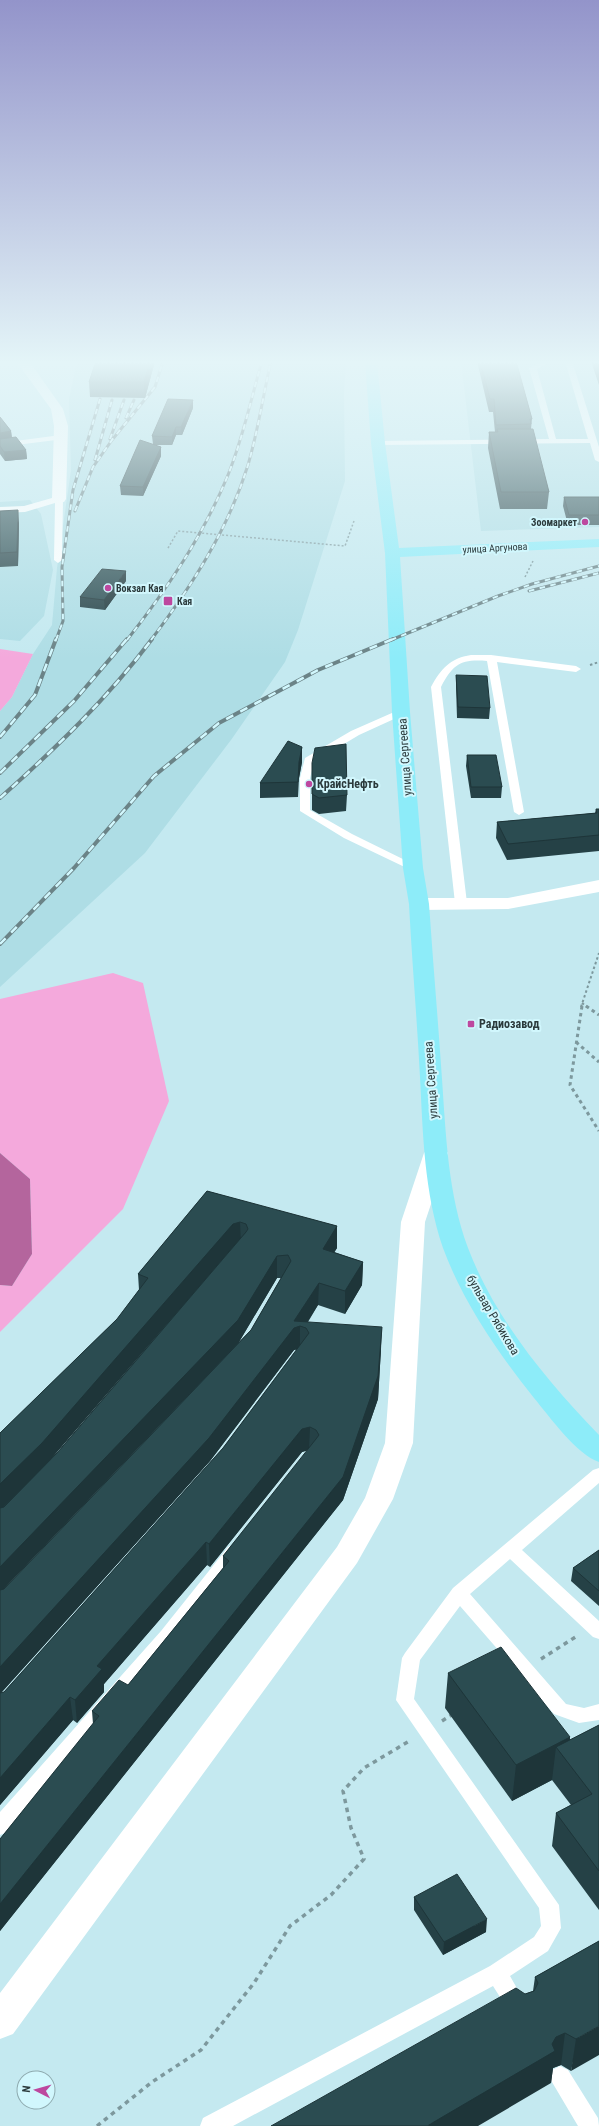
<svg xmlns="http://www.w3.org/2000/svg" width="599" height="2126" font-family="'Roboto Condensed',sans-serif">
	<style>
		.built { fill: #aedde5 }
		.green { fill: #f4a9dc }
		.water { fill: #b4659d }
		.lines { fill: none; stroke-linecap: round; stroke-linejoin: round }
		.path-far3 { stroke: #7d989d; stroke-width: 1.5; stroke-dasharray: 2 2; stroke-linecap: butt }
		.path-far2 { stroke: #7d989d; stroke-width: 2; stroke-dasharray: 2.5 2.5; stroke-linecap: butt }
		.path-far1 { stroke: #7d989d; stroke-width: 3; stroke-dasharray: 3.5 3.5; stroke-linecap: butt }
		.path { stroke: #7d989d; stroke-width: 3.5; stroke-dasharray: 4.5 4.5; stroke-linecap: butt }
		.lane { fill: #fff; fill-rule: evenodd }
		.street { fill: #fff; fill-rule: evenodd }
		.primary { fill: #8decf9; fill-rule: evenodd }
		.rail-far1-casing { stroke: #6b8387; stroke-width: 3 }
		.rail-casing { stroke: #6b8387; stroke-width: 4 }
		.rail-far1 { stroke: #d1f7fd; stroke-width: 2; stroke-dasharray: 5.5; stroke-linecap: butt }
		.rail { stroke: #d1f7fd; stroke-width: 2.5; stroke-dasharray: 8; stroke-linecap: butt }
		.wall { fill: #254146; fill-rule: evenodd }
		.shaded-wall { fill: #1e3539 }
		.building { fill: #2b4c51; stroke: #1e3539 }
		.poi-dot { fill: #bd489f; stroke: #d1f7fd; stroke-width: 1.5 }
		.labels { text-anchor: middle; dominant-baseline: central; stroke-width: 4; stroke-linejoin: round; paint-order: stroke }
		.far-poi-label { font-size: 10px; font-weight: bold; fill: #2b3a3c; stroke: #d1f7fd; text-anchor: start }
		.far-street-label { font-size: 10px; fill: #2b3a3c; stroke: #d1f7fd }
		.street-label { font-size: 12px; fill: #2b3a3c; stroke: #d1f7fd }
		.poi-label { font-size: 12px; font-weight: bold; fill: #2b3a3c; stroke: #d1f7fd; text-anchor: start }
	</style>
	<rect width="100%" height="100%" fill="#c4e9f0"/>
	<path class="built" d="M77 361H346L344 392 345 481 298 630 285 662 231 740 145 853 0 987V711L12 697 33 654 52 625 57 568 71 470 69 399Z
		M461 361H599V527L481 531Z
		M30 500 41 514 53 570 44 616 20 641 0 639V502Z"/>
	<path class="green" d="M0 649 33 654 12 697 0 711Z
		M113 973 143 983 169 1101 123 1209 0 1332V1285L12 1286 32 1254 30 1179 0 1153V999Z"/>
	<path class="water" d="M0 1153 30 1179 32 1254 12 1286 0 1285Z"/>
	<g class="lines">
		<path class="path-far3" d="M168 548 178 531 345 546 354 521
			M525 577 533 561"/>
		<path class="path-far2" d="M590 665 599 662
			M582 1003 587 1007
			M581 1007 599 953"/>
		<path class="path-far1" d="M582 1006 570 1085 599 1131
			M586 1006 599 1015
			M576 1042 599 1062"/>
		<path class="path" d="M541 1659 577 1636
			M442 1721 453 1714
			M97 2126 152 2082 201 2050 254 1983 290 1926 331 1895 364 1859 351 1828 343 1791 364 1768 411 1740"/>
		<path class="lane" d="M542 361 548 363 537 369 556 439H588L565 361H572L599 447V462L595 460 590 443 378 445 374 443 378 441 549 439 529 368Z
			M61 435 65 437 64 439 0 447V443Z
			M59 496 63 499 62 560 58 563 54 560 55 503 25 512 0 513V507L24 506Z
			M471 655H491L576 666 581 669 576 672 497 662 524 812 519 815 514 812 487 661C461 659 453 664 441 687L467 903 461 907 455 903 431 687C441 669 450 658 471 655Z
			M401 709 405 710V714L359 735 314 762 310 778V810L352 834 417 866 419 868 413 871 344 838 300 811V778L305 758 351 731Z
			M599 1468V1483L522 1550 599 1621V1639L593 1637 510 1559 470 1594 566 1704 584 1708 599 1704V1720L579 1723 554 1714 460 1606 420 1660 414 1699 559 1905 561 1928 548 1951 510 1976 527 2006 524 2013 517 2016 510 2013 493 1986 233 2126H200L203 2118 490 1966 534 1937 541 1926 539 1908 396 1700 402 1658 405 1653 453 1588 593 1470Z
			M234 1545 240 1547 243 1552 240 1557 173 1641 7 1832 0 1835V1812L161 1631 228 1547Z
			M560 2066 568 2070 598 2118 599 2126H578L549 2077 552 2070Z"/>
		<path class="street" d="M16 361H29L63 409 68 426 66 499 64 502H54L52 499 54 426 51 409Z
			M599 880V892L508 909 419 910 412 908 409 904 412 900 419 898H508Z
			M436 1146 444 1148 448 1153 425 1222 413 1443 393 1499 357 1563 13 2034 0 2039V1993L337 1547 365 1498 385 1443 401 1222 424 1153 428 1148Z"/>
		<path class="primary" d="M365 361H377L385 443 399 548 599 539V547L400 557 410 712 423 868 429 904C433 962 438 1020 442 1079 446 1136 448 1194 468 1248 495 1319 547 1381 599 1435V1462C577 1455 549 1416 534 1398 498 1353 463 1302 443 1248 424 1192 423 1134 420 1077 417 1019 412 962 409 904L403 868 392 712 385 553 371 443Z"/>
		<g class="rail-far1-casing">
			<path id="rail-far1" d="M126 418 134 400
				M110 439 124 400
				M95 460 112 400
				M75 511 93 467 112 440 155 387 163 361
				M529 591 599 573
				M56 640 63 621 62 567 73 490 100 399
				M127 640C167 589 203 536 228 475 243 438 251 399 262 361
				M151 640C191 587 228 530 248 465 258 431 263 396 271 361
				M391 640 498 596 532 584 599 566"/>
		</g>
		<g class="rail-casing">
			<path id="rail" d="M0 737 35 695 56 639
				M0 773 74 701 127 639
				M0 798C55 749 108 698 152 639
				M0 944 74 868 154 776 219 723 318 670 393 639"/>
		</g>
		<use href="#rail-far1" class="rail-far1"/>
		<use href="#rail" class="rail"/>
	</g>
	<path class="wall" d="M155 361 145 398 90 397 89 382Z
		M477 361H516L532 419 531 429 549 492 547 509H500L488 448 489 432H495L493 412H489Z
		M591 361H599V385Z
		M193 408 182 435H176L172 445H153L161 447V456L143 496 121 495 120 486 153 444 152 436Z
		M0 417 11 431 12 438 26 450 27 459 5 461 0 454Z
		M564 497H599V525H568L563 506Z
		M0 511 19 523 18 566 0 567Z
		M126 581 105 610 80 607V597Z
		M456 675 490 708 489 719 457 718 456 686Z
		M302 747V762L299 778 298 797 260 798V783Z
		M467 755 502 787 501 798H471L466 766Z
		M312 763 347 795 346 811 319 814 312 810Z
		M596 809H599V851L507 860 496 838 497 822 595 813Z
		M207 1191 337 1226V1248L334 1252 363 1262 362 1285 345 1314 318 1305 308 1322 381 1349 378 1399 343 1500 0 1931V1839L93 1724 92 1711 128 1685 223 1568V1556L308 1450 302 1452 210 1567 207 1565 104 1684V1692L77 1723 73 1720 0 1805V1433L117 1319 139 1290 138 1274ZM277 1278H281L251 1330 239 1342ZM191 1295 57 1453 50 1460ZM297 1349 223 1448 4 1692 1 1693 210 1461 294 1350ZM198 1385 4 1589H3Z
		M599 1550V1606L571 1581 573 1568Z
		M448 1673 570 1737V1740L599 1725V1910L552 1846 556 1813 571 1805 552 1780 512 1801 445 1708Z
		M414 1897 486 1932 443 1955 414 1910Z
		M599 1941 571 2071 561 2065 553 2068 551 2083 525 1994 533 1991 535 1977Z"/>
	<path class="shaded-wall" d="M150 361H155L145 398 144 382Z
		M193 400V408L182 435 181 427Z
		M176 427V435L172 445V437Z
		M11 431 12 440 0 442V433Z
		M161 447V456L143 496V487Z
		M26 450 27 459 5 461 4 452Z
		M18 510 19 523 18 566 17 552Z
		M126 571V581L105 610 104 600Z
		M302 747V762L299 778V762Z
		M240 1222 241 1244 234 1246 45 1466 0 1510V1484L233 1224Z
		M337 1226V1248L323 1271V1249Z
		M277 1256V1278L239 1342 0 1593V1567Z
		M363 1262 362 1285 345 1314V1291Z
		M319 1283 318 1305 304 1327 300 1326V1349L294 1350 210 1461 0 1694V1667L294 1321Z
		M382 1327 381 1349 378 1399 343 1500 0 1931V1904L343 1477Z
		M310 1427 309 1450 302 1452 210 1567 209 1544 302 1429Z
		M206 1542 207 1565 104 1684V1692L77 1723 75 1700 97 1666Z
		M70 1697 73 1720 0 1805V1778Z
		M570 1737 567 1761 556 1747 552 1780 512 1801 516 1765Z
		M487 1919 486 1932 443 1955 444 1942Z
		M599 2026V2055L571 2071 576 2039Z
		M565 2033 561 2065 553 2068 551 2083 478 2126H427L556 2037Z"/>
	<path class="building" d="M96 361H150L144 382H89Z
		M480 361H516L532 419H530L531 424 496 425 494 399H490Z
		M596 361H599V370Z
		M168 399 193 400 181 427H176L172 437 152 436Z
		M0 417 11 431 0 433Z
		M497 429H533L549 492H501L489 432H498Z
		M16 437 26 450 4 452 0 446V439Z
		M140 440 161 447 143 487 120 486Z
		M564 497H599V515H569Z
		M18 510 17 552 0 553V511Z
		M102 569 126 571 104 600 80 597Z
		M456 675 487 676 490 708 458 707Z
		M288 741 302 747 299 762 298 782 260 783Z
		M346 744 347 795 319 798 312 794V763L315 748Z
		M467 755H496L502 787H471Z
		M596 809H599V835L508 844 497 822 597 813Z
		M207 1191 337 1226 323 1249 363 1262 345 1291 319 1283 294 1321 382 1327 378 1376 343 1477 0 1904V1839L99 1716 92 1711 119 1680 128 1685 229 1561 223 1556 316 1439 319 1435 316 1430 310 1427 302 1429 209 1544 206 1542 97 1666 102 1669 75 1700 70 1697 0 1778V1693L4 1692 223 1448 309 1333 306 1328 300 1326 294 1328 209 1438 0 1667V1590L4 1589 251 1330 291 1261 288 1255 277 1256 238 1320 0 1567V1508L4 1507 57 1453 246 1232 248 1229 246 1224 240 1222 233 1224 42 1443 0 1484V1433L117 1319 148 1278 138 1274Z
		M599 1550V1591L573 1568Z
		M501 1647 570 1737 516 1765 448 1673Z
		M599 1725V1871L556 1813 592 1794 556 1747Z
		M457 1874 487 1919 444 1942 414 1897Z
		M599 1941V2026L576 2039 565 2033 556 2037 552 2044 555 2051 427 2126H271L516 1988 525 1994 534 1991 538 1983 535 1977Z"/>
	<linearGradient id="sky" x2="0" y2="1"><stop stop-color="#9394ca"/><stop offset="0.55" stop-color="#e4f5f8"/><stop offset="1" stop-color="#e4f5f8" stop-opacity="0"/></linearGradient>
	<rect width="599" height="659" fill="url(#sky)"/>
	<g class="poi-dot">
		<circle cx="585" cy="522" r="4"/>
		<circle cx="108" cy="588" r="4"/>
		<rect x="163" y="596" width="10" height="10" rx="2"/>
		<circle cx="309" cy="784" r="4"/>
		<rect x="467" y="1020" width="8" height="8" rx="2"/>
	</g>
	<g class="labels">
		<g class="far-poi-label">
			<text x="577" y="522" text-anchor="end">Зоомаркет</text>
			<text x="116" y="588">Вокзал Кая</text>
			<text x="177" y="601">Кая</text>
		</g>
		<g class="far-street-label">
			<text transform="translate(495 548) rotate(-3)">улица Аргунова</text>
		</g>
		<g class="street-label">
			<text transform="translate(405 757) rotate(-94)">улица Сергеева</text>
			<text transform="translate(431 1080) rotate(-94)">улица Сергеева</text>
			<text transform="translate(493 1315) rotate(59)">бульвар Рябикова</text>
		</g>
		<g class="poi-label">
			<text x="317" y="784">КрайсНефть</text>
			<text x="479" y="1024">Радиозавод</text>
		</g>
	</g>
	<g transform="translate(36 2090) rotate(276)"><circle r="19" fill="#d1f7fd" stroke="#8fabb0"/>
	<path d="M0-3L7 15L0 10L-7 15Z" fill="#bd489f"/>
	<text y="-6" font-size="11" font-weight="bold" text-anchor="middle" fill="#2b3a3c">N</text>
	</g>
</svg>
